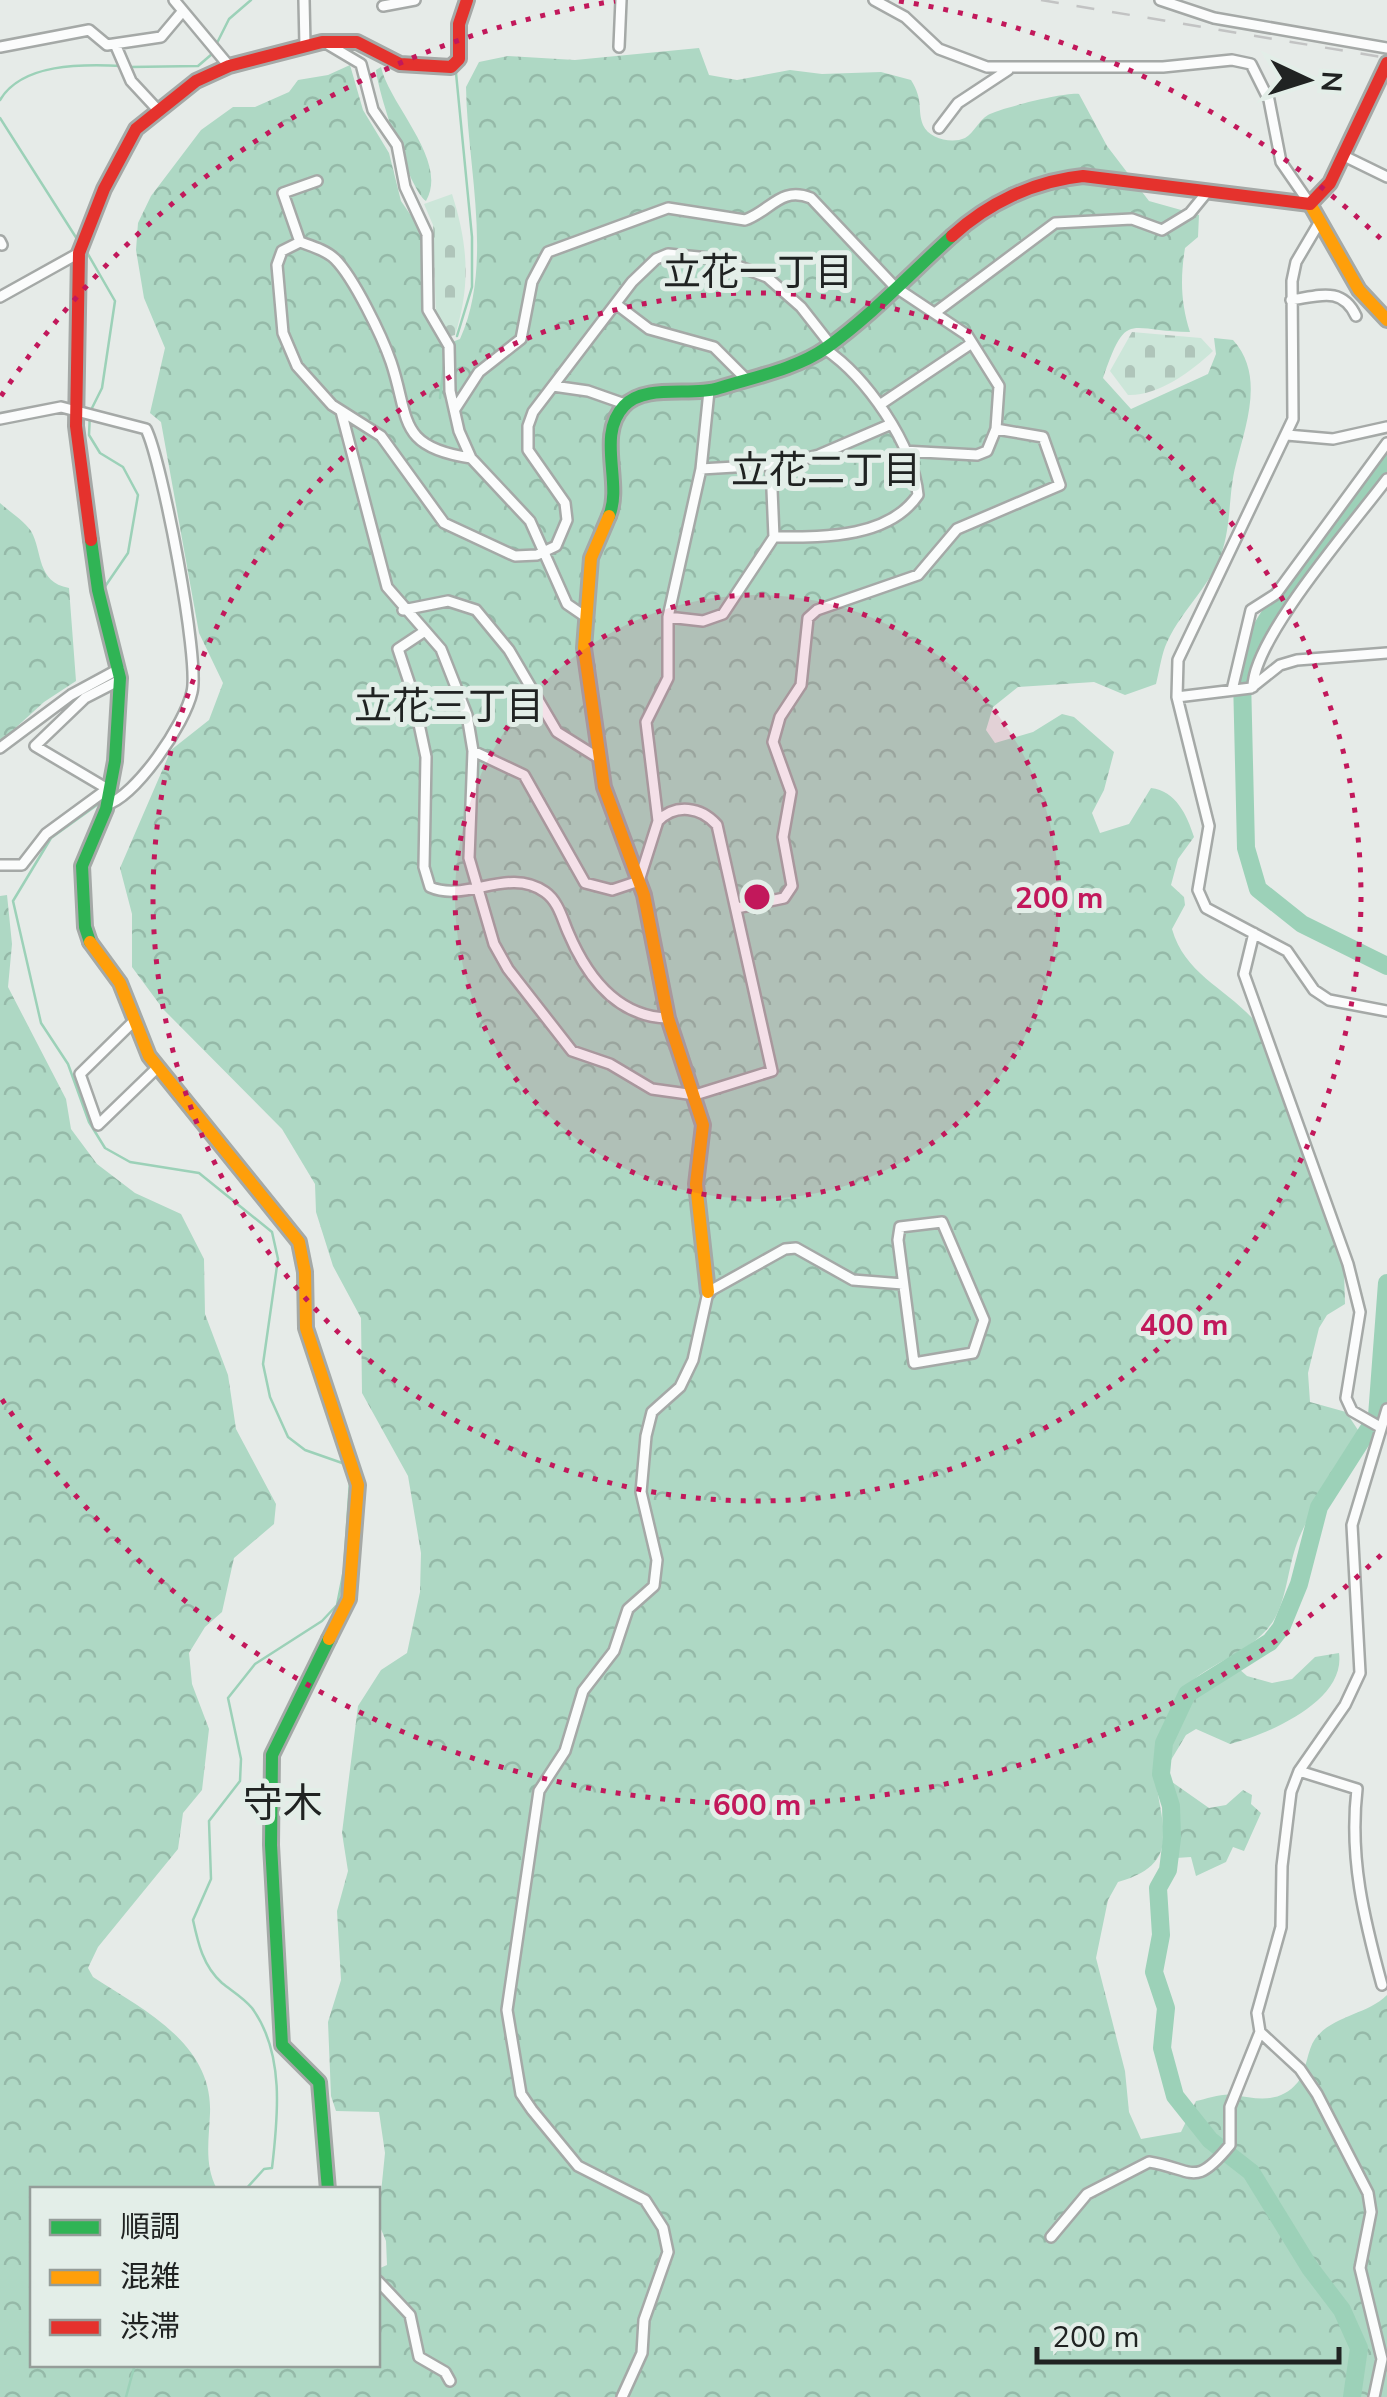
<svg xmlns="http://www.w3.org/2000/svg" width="1387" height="2397" font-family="'Nunito Sans','Noto Sans JP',sans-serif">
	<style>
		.forest { fill: url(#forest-crowns) }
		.cemetery { fill: url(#cemetery-stones) }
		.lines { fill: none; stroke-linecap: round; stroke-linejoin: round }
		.stream { stroke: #9cd1b8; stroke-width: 2.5 }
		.river { stroke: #9cd1b8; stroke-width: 18 }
		.street-casing { stroke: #a5a9a7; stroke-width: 14 }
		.fast-casing { stroke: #a5a9a7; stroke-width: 18 }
		.slow-casing { stroke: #a5a9a7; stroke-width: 18 }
		.jam-casing { stroke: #a5a9a7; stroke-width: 18 }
		.street { stroke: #fbfcfc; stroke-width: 9 }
		.fast { stroke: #30b455; stroke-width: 12 }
		.slow { stroke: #ff9f0a; stroke-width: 12 }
		.jam { stroke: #e5322d; stroke-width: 12 }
		.rail { stroke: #c2c3c3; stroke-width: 2.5; stroke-dasharray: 18 18; stroke-linecap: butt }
		.ring { fill: none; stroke: #c2185b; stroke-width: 5; stroke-dasharray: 5 10 }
		.labels { text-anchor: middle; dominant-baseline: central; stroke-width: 10; stroke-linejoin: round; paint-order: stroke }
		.neighbourhood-label { font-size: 38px; fill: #202322; stroke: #e3eee8 }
		.quarter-label { font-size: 40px; fill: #202322; stroke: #e3eee8 }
		.centre { fill: #c2185b; stroke: #e3eee8; stroke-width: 5 }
		.ring-label { font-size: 30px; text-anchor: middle; font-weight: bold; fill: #c2185b; stroke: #e3eee8; stroke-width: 10; stroke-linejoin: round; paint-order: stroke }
	</style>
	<defs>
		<pattern id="forest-crowns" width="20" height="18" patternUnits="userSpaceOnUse" patternTransform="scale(2.5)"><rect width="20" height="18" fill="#aed8c4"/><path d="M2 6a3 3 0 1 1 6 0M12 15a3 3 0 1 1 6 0" fill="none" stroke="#95b9a8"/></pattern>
		<pattern id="cemetery-stones" width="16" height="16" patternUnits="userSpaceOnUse" patternTransform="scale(2.5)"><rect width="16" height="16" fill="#cce6d9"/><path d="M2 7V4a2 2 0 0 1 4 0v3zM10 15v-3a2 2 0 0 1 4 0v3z" fill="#afc5ba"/></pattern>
	</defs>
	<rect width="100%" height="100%" fill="#e6ebe8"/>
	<path class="forest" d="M699 48 709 75 737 80 790 70 822 74 881 72 911 80C924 101 917 109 923 125 929 139 952 144 965 138 974 133 979 120 988 115 1000 108 1066 92 1079 94L1107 146 1149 201 1199 215 1198 237 1185 248C1180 279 1181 304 1190 332 1128 332 1127 308 1103 378L1131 409 1208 374 1216 354 1214 338 1233 340C1265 375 1246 424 1236 464 1228 494 1232 523 1221 555 1209 588 1178 614 1165 647 1161 658 1159 672 1156 684L1125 695 1094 682 1018 687 993 707 986 730 995 743 1033 732 1062 714 1074 717 1114 752 1104 790 1092 813 1100 833 1129 824 1151 788C1176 791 1187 815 1194 837L1178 859 1171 885 1184 897 1185 905 1172 929C1185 974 1224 987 1254 1020L1344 1271 1345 1304 1327 1315 1319 1328 1308 1373 1310 1402 1346 1412 1360 1433C1345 1468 1315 1499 1299 1538 1288 1564 1288 1594 1275 1618 1251 1660 1193 1662 1172 1706 1163 1725 1155 1743 1155 1764 1155 1817 1190 1862 1118 1882L1108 1900 1096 1958 1125 2071 1129 2112 1141 2139 1181 2132 1196 2101C1207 2099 1223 2093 1234 2095 1257 2099 1280 2104 1298 2082 1307 2070 1307 2050 1315 2039 1333 2015 1367 2015 1387 1995V2397H0V896L7 895 12 944 8 987 66 1099 71 1129 97 1164 135 1193 181 1214 204 1259 205 1314 228 1375 236 1429 276 1504 274 1524 234 1558 222 1612 205 1627 189 1653 192 1684 209 1729 202 1790 183 1813 178 1849 98 1947 88 1968 93 1977C144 2010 213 2044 210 2113 209 2140 204 2165 217 2189L32 2190V2364H378V2269L387 2265 386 2241 378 2222 385 2153 379 2112 336 2111 331 2096 328 2022 341 1980 337 1911 348 1871 342 1833 358 1706 381 1670 407 1653 420 1592 421 1553 408 1476 362 1393 361 1318 333 1266 316 1212 315 1184 282 1129 163 1009 132 967V914L120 868 171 750 209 720 223 683 199 633 161 422 150 413 165 348 144 298 136 250 138 223 151 196 201 130 233 107H255L289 92 298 80 328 75 350 65 363 110 389 153 401 201 423 233 433 272 425 293 434 313V330L452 342 460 339C494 264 467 166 466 87L479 62 508 56 575 60Z
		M381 67C390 106 449 161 426 201 410 190 378 93 376 70Z
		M0 503C9 511 24 521 31 531 43 552 36 582 69 588L76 681 44 702 0 742Z
		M1339 1653C1346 1701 1269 1734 1230 1744L1196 1729 1186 1735 1168 1765 1165 1761C1187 1703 1186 1699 1238 1668L1247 1676 1272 1683 1292 1679 1315 1657Z
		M1172 1782 1209 1808 1226 1805 1243 1790 1252 1795 1251 1804 1261 1813 1244 1851 1233 1847 1226 1862 1196 1876 1191 1857 1176 1858Z"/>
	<path class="cemetery" d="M452 194C468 244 471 285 455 335L451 336 436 320 433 225 424 204Z
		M1132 332 1201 338 1213 351C1191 372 1158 396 1128 395L1110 371Z"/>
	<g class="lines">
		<path class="stream" d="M215 47 229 19 251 0
			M453 57V23L458 6
			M130 67 198 66 212 54
			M456 73 472 237V287L457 336
			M0 100C22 63 82 64 122 66
			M0 118 77 239
			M85 249 115 301 102 388 90 412 89 435 100 453 123 467 138 495 128 553 104 588
			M440 398 445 355
			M114 629 127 677 122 749
			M101 802 51 838 13 901 41 1023 68 1064 89 1122 105 1148 130 1162 199 1173 272 1232 278 1259 263 1364 270 1397 288 1437 305 1450 345 1464
			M245 2190 264 2169 272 2168C278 2117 285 2053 252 2008 244 1998 232 1991 222 1983 203 1966 198 1943 193 1920L211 1879 209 1821 240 1781 241 1759 228 1698 255 1664 322 1621 337 1605 344 1570 350 1481
			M126 2397 135 2364"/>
		<path class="river" d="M1387 462 1268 618 1251 646 1242 678 1246 848 1258 889 1302 924 1387 966
			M1352 2397 1359 2348 1342 2310 1310 2268 1251 2172 1210 2140 1175 2096 1162 2048 1166 2008 1154 1972 1161 1935 1158 1888 1168 1870 1172 1838 1171 1806 1161 1774 1164 1743 1187 1694 1270 1642 1281 1628 1299 1584 1319 1507 1377 1416 1387 1283"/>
		<g class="street-casing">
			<path id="street" d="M174 0 229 66
				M304 0 305 46
				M874 0 905 17 939 49 987 67H1163L1232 60 1251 64 1269 100 1281 162 1310 204
				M1160 0 1214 18 1387 48
				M383 6 415 0
				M115 44 131 81 157 109
				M329 45 361 64 373 110 397 145 405 187 427 234 428 310 449 346 450 391 459 431 471 458 530 521 567 604 583 615
				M0 47 89 30 107 45 161 37 182 12
				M619 47 621 0
				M939 128 958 103 1008 70
				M1344 156 1387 177
				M317 181 283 193 300 242C311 246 326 250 335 259 354 278 382 336 391 362 410 418 396 447 471 458
				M1319 223 1296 262 1292 281 1293 419 1178 660 1177 697 1209 826 1198 890 1206 908 1287 951 1314 990 1329 1000 1387 1011
				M0 241 2 245
				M300 242 282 251 277 265 283 333 297 366 332 405 381 436 444 523 515 556 537 555 556 546 567 520 565 503 528 450V426L533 412 632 282 656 259 668 254 719 259 767 277 801 307 830 344
				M0 297 79 253
				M1291 300C1319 296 1342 286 1356 316
				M616 304 649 329 714 347 746 379
				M936 312 1055 223 1132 219 1162 230 1190 213 1208 191
				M553 386 588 391 625 404
				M881 404 972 343
				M455 409 479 372 521 339 532 282 548 252 668 208 745 220C771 211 780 186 811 198L895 287 967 335 999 386 996 429 987 451 977 455 903 451
				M341 411 387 587 441 649 467 715 473 751 469 858 494 944 508 969 572 1051 610 1064 652 1089 695 1095 772 1071 717 825C701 807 676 803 658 821
				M0 419 61 407 146 429C162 461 200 660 192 692 185 724 136 796 106 805
				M1287 435 1333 439 1387 427
				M771 466 774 537
				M701 469 785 464 819 455 889 425
				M403 610 448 601 476 610 509 650 557 732 597 757
				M668 617 703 621 723 614 774 537C821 537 888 539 918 495 913 443 866 377 825 349
				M425 631 398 649 412 691 426 757 424 867 430 887C466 903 509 866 545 892 558 901 562 918 568 932 587 977 617 1017 668 1018
				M1253 687C1253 638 1355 522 1387 479
				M1232 690 1251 610 1276 594 1387 443
				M1177 697 1251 688 1280 665 1297 660 1387 653
				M0 748 71 695 119 669
				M473 751 524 775 585 883 612 890 639 881 658 821 646 722 668 678V617L701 469 709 391
				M106 788 35 746 85 698 120 680
				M0 865H22L46 834 106 790
				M737 908 784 898 792 886 783 837 791 792 773 742 780 717 801 685 808 618 817 610 918 575 957 529 1060 485 1043 437 996 429
				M1254 933 1244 974 1348 1264 1360 1312 1346 1398 1352 1411 1380 1427
				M135 1020 80 1074 98 1125 158 1067
				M942 1222 984 1320 973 1353 914 1363 898 1240 900 1227Z
				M1299 1771 1357 1789C1349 1858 1364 1919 1382 1985
				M1260 2032 1300 2069 1317 2094 1368 2193 1371 2212 1360 2268 1382 2359 1374 2397
				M1051 2237 1087 2194 1149 2162C1194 2169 1194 2189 1230 2145V2107L1260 2032 1257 2013 1281 1927 1282 1866 1291 1792 1299 1771 1345 1705 1360 1673 1352 1525 1387 1409
				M378 2281 410 2315 419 2357 445 2372 450 2381
				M622 2397 642 2353 644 2320 668 2252 663 2228 645 2200 578 2166 532 2110 521 2094 507 2010 539 1791 565 1751 583 1691 614 1651 628 1609 654 1586 657 1560 641 1492 646 1436 652 1412 680 1387 693 1360 708 1292 785 1249 796 1248 853 1280 903 1284"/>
		</g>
		<g class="fast-casing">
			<path id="fast" d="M609 516C623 484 596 435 624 406 646 383 691 397 719 388 754 377 796 369 826 348 871 316 911 273 952 236
				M90 942 85 927 82 866 106 809 115 761 120 678 98 590 91 540
				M328 2190 319 2082 282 2045 271 1845 272 1755 329 1639"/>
		</g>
		<g class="slow-casing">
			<path id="slow" d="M1310 204 1359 290 1387 320
				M609 516 591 558 584 648 604 787 644 895 668 1018 703 1125 696 1184 708 1292
				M90 942 120 983 149 1056 299 1242 305 1272 306 1328 358 1485 349 1599 329 1639"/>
		</g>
		<g class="jam-casing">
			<path id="jam" d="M952 236C988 203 1034 181 1083 176L1310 204 1330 183 1387 63
				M91 540 76 426 79 253 104 189 136 129 196 81 229 66 322 42H357L400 64 451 67 459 59V24L467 0"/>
		</g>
		<use href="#street" class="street"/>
		<use href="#fast" class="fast"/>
		<use href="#slow" class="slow"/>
		<use href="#jam" class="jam"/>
		<path class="rail" d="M1041 0 1387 58"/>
	</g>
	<circle cx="757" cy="897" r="302" fill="#c2185b" fill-opacity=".12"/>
	<g class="ring">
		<circle cx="757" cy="897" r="302"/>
		<circle cx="757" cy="897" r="604"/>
		<path d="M1381 1555A907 907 0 0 1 1 1398M1 396A907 907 0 0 1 615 1M899 1A907 907 0 0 1 1381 239"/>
	</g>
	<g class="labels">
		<g class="neighbourhood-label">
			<text x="758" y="272">立花一丁目</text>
			<text x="826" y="470">立花二丁目</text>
			<text x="449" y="706">立花三丁目</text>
		</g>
		<g class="quarter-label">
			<text x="283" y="1804">守木</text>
		</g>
	</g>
	<circle cx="757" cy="897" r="15" class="centre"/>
	<g class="ring-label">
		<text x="1059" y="908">200 m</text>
		<text x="1184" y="1335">400 m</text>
		<text x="757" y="1815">600 m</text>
	</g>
	<rect x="30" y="2187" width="350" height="180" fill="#e3eee8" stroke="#959d99" stroke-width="2.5"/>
	<rect x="50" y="2220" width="50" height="15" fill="#30b455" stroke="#959d99" stroke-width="2.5"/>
	<text x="120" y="2237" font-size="30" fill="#202322">順調</text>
	<rect x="50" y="2270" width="50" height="15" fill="#ff9f0a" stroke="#959d99" stroke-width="2.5"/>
	<text x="120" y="2287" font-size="30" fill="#202322">混雑</text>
	<rect x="50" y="2320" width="50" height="15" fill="#e5322d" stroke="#959d99" stroke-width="2.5"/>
	<text x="120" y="2337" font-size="30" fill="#202322">渋滞</text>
	<g transform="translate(1307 80) rotate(94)" stroke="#e3eee8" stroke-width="8" paint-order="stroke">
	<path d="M0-8L18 38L0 25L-18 38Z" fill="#202322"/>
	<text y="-15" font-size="28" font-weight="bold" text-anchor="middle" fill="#202322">N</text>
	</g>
	<path d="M1037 2347v15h302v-15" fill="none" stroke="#202322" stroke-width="5"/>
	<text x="1052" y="2347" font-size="30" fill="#202322" stroke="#e3eee8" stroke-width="8" paint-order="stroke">200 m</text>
</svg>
